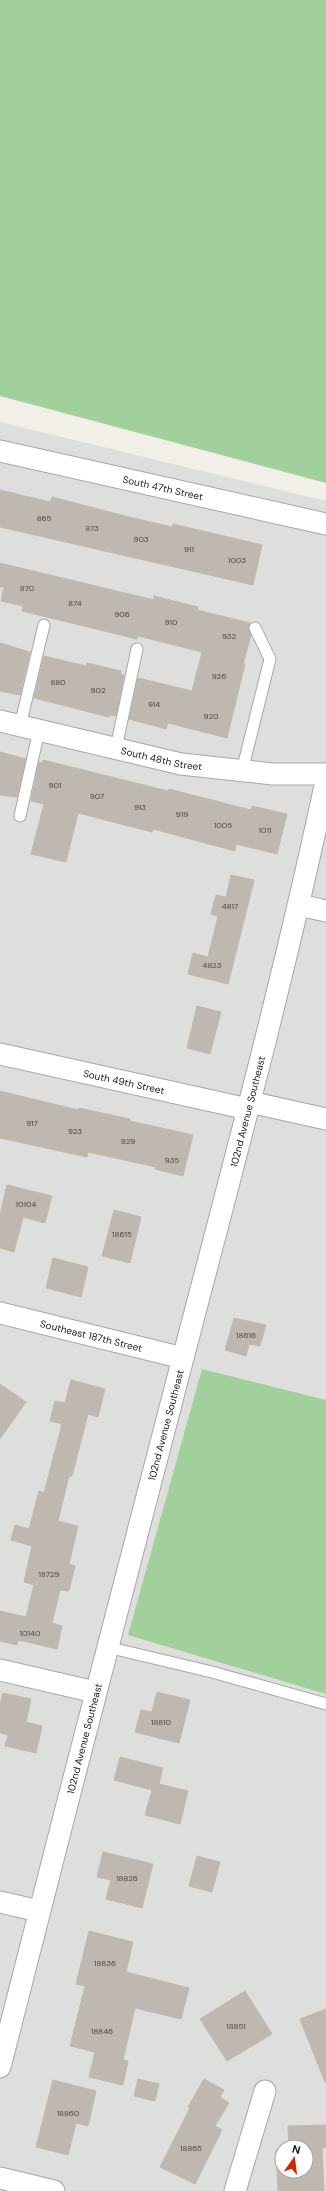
<svg xmlns="http://www.w3.org/2000/svg" width="326" height="2191" font-family="'DM Sans',sans-serif">
	<style>
		.residential { fill: #dededd; fill-rule: evenodd }
		.forest { fill: #a2d09c }
		.building { fill: #beb8b0; stroke: #c2b9a9 }
		.lines { fill: none; stroke-linecap: round; stroke-linejoin: round }
		.lane-casing { stroke: #a7a7a7; stroke-width: 13 }
		.street-casing { stroke: #a7a7a7; stroke-width: 23 }
		.lane { stroke: #fff; stroke-width: 11 }
		.street { stroke: #fff; stroke-width: 21 }
		.labels { text-anchor: middle; dominant-baseline: central; stroke-width: 3; stroke-linejoin: round; paint-order: stroke }
		.number-label { font-size: 8px; fill: #484644 }
		.street-label { font-size: 10px; fill: #202020; stroke: #fff }
	</style>
	<rect width="100%" height="100%" fill="#f1efe7"/>
	<path class="residential" d="M0 422 326 501V2191H0ZM282 2147H306V2171H282Z"/>
	<path class="forest" d="M0 0H326V483L0 396Z
		M202 1369 326 1400V1694L128 1635Z"/>
	<path class="building" d="M0 490 50 502 52 497 125 516 172 527 173 524 262 545 253 585 0 527Z
		M0 563 154 600V596L198 607 197 610 250 623 248 628 251 635 243 664H245L227 738 168 723 166 729 129 719 138 678 192 691 202 652 138 636 137 639 22 611 23 606 1 601 4 587H0Z
		M0 643 30 652 20 695 0 691Z
		M44 656 86 666 87 663 121 671 120 674 124 675 116 716 110 715 109 717 34 698Z
		M0 752 26 759 17 797 0 795Z
		M43 760 168 791 169 789 251 810 252 806 287 814 277 854 236 844 235 851 153 829 152 832 78 813 66 862 31 854 44 804 31 801 39 762 42 763Z
		M231 875 254 880 228 984 188 974 193 953 208 957 218 916 211 914 216 895 226 897Z
		M197 1006 221 1012 210 1054 187 1048Z
		M0 1091 78 1110 79 1108 130 1119V1121L193 1135 183 1176 155 1169 156 1167 88 1152 87 1157 0 1138Z
		M7 1185 52 1196 45 1223 23 1217 14 1252 0 1248V1215Z
		M114 1210 141 1217 130 1263 102 1256Z
		M53 1258 88 1267 81 1297 46 1288Z
		M234 1318 266 1325 260 1346 249 1344 246 1356 225 1350Z
		M71 1380 105 1389 98 1417 88 1414 72 1476H69L58 1521 78 1526 69 1564 75 1566 69 1591 60 1590 52 1623 62 1626 57 1649 18 1640 17 1645 0 1641V1611L26 1617 34 1585 24 1582 32 1546 11 1540 15 1525 29 1529 39 1491 44 1493 62 1424 50 1421 55 1401 65 1403Z
		M0 1384 26 1402 0 1439Z
		M157 1692 190 1700 179 1743 135 1732 141 1710 152 1712Z
		M3 1693 31 1699 26 1722 42 1726 36 1753 5 1746 8 1735 0 1733V1704Z
		M120 1757 163 1768 159 1784 188 1791 180 1824 145 1815 152 1790 114 1780Z
		M103 1852 153 1864 142 1908 106 1899 111 1880 97 1877Z
		M197 1856 220 1862 212 1892 189 1886Z
		M89 1931 133 1942 126 1972 189 1988 181 2019 135 2008 123 2060 128 2061 123 2085 89 2077 95 2052 70 2046 85 1986 76 1984Z
		M245 1991 272 2034 227 2061 200 2019Z
		M326 2009V2082H325L300 2019Z
		M138 2079 159 2084 155 2101 134 2096Z
		M204 2079 224 2090 220 2097 229 2103 215 2126 222 2130 195 2184 160 2167 190 2108 188 2107Z
		M53 2080 96 2091 88 2126 76 2123 68 2155 36 2147Z
		M326 2125V2148H322L324 2191H278L276 2150H282V2171H306V2147H289L288 2126Z"/>
	<g class="lines">
		<g class="lane-casing">
			<path id="lane" d="M20 726 44 625
				M116 748 137 649
				M242 771 270 659 255 628
				M20 816 39 730
				M107 1647 212 1672 326 1704"/>
		</g>
		<g class="street-casing">
			<g id="street">
				<path id="s1" d="M0 451 326 524"/>
				<path id="s2" d="M0 721 181 764 273 774H326"/>
				<path d="M299 905 326 911"/>
				<path id="s3" d="M0 1054 248 1109"/>
				<path d="M250 1102 326 1119"/>
				<path id="s4" d="M0 1313 183 1358"/>
				<path d="M0 1670 95 1692"/>
				<path d="M0 1902 39 1911"/>
				<path id="s5" d="M0 2067C56 1847 112 1628 170 1408 224 1200 281 992 326 781"/>
				<path d="M0 2178 54 2191"/>
				<path d="M235 2191 265 2091"/>
			</g>
		</g>
		<use href="#lane" class="lane"/>
		<use href="#street" class="street"/>
	</g>
	<g class="labels">
		<g class="number-label">
			<text x="44" y="518">865</text>
			<text x="92" y="528">873</text>
			<text x="141" y="539">903</text>
			<text x="189" y="549">911</text>
			<text x="237" y="560">1003</text>
			<text x="27" y="588">870</text>
			<text x="75" y="603">874</text>
			<text x="122" y="614">906</text>
			<text x="171" y="622">910</text>
			<text x="229" y="636">932</text>
			<text x="219" y="676">926</text>
			<text x="58" y="682">880</text>
			<text x="98" y="690">902</text>
			<text x="154" y="704">914</text>
			<text x="211" y="716">920</text>
			<text x="55" y="785">901</text>
			<text x="97" y="796">907</text>
			<text x="140" y="807">913</text>
			<text x="182" y="814">919</text>
			<text x="223" y="825">1005</text>
			<text x="265" y="830">1011</text>
			<text x="230" y="906">4817</text>
			<text x="212" y="965">4823</text>
			<text x="32" y="1123">917</text>
			<text x="75" y="1131">923</text>
			<text x="128" y="1141">929</text>
			<text x="172" y="1160">935</text>
			<text x="26" y="1204">10104</text>
			<text x="122" y="1234">18615</text>
			<text x="246" y="1335">18616</text>
			<text x="49" y="1574">18729</text>
			<text x="30" y="1633">10140</text>
			<text x="161" y="1722">18810</text>
			<text x="127" y="1878">18826</text>
			<text x="105" y="1963">18836</text>
			<text x="236" y="2026">18851</text>
			<text x="102" y="2031">18846</text>
			<text x="68" y="2113">18860</text>
			<text x="191" y="2148">18865</text>
		</g>
		<g class="street-label">
			<text stroke="none"><textPath href="#s1" startOffset="167">South 47th Street</textPath></text>
			<text stroke="none"><textPath href="#s2" startOffset="166">South 48th Street</textPath></text>
			<text stroke="none"><textPath href="#s3" startOffset="127">South 49th Street</textPath></text>
			<text stroke="none"><textPath href="#s5" startOffset="987">102nd Avenue Southeast</textPath></text>
			<text stroke="none"><textPath href="#s4" startOffset="94">Southeast 187th Street</textPath></text>
			<text stroke="none"><textPath href="#s5" startOffset="663">102nd Avenue Southeast</textPath></text>
			<text stroke="none"><textPath href="#s5" startOffset="339">102nd Avenue Southeast</textPath></text>
		</g>
	</g>
	<g transform="translate(294 2159) rotate(14)"><circle r="19" fill="#ffffff" stroke="#a6a6a6"/>
	<path d="M0-3L7 15L0 10L-7 15Z" fill="#cf2801"/>
	<text y="-6" font-size="11" font-weight="bold" text-anchor="middle" fill="#202020">N</text>
	</g>
</svg>
